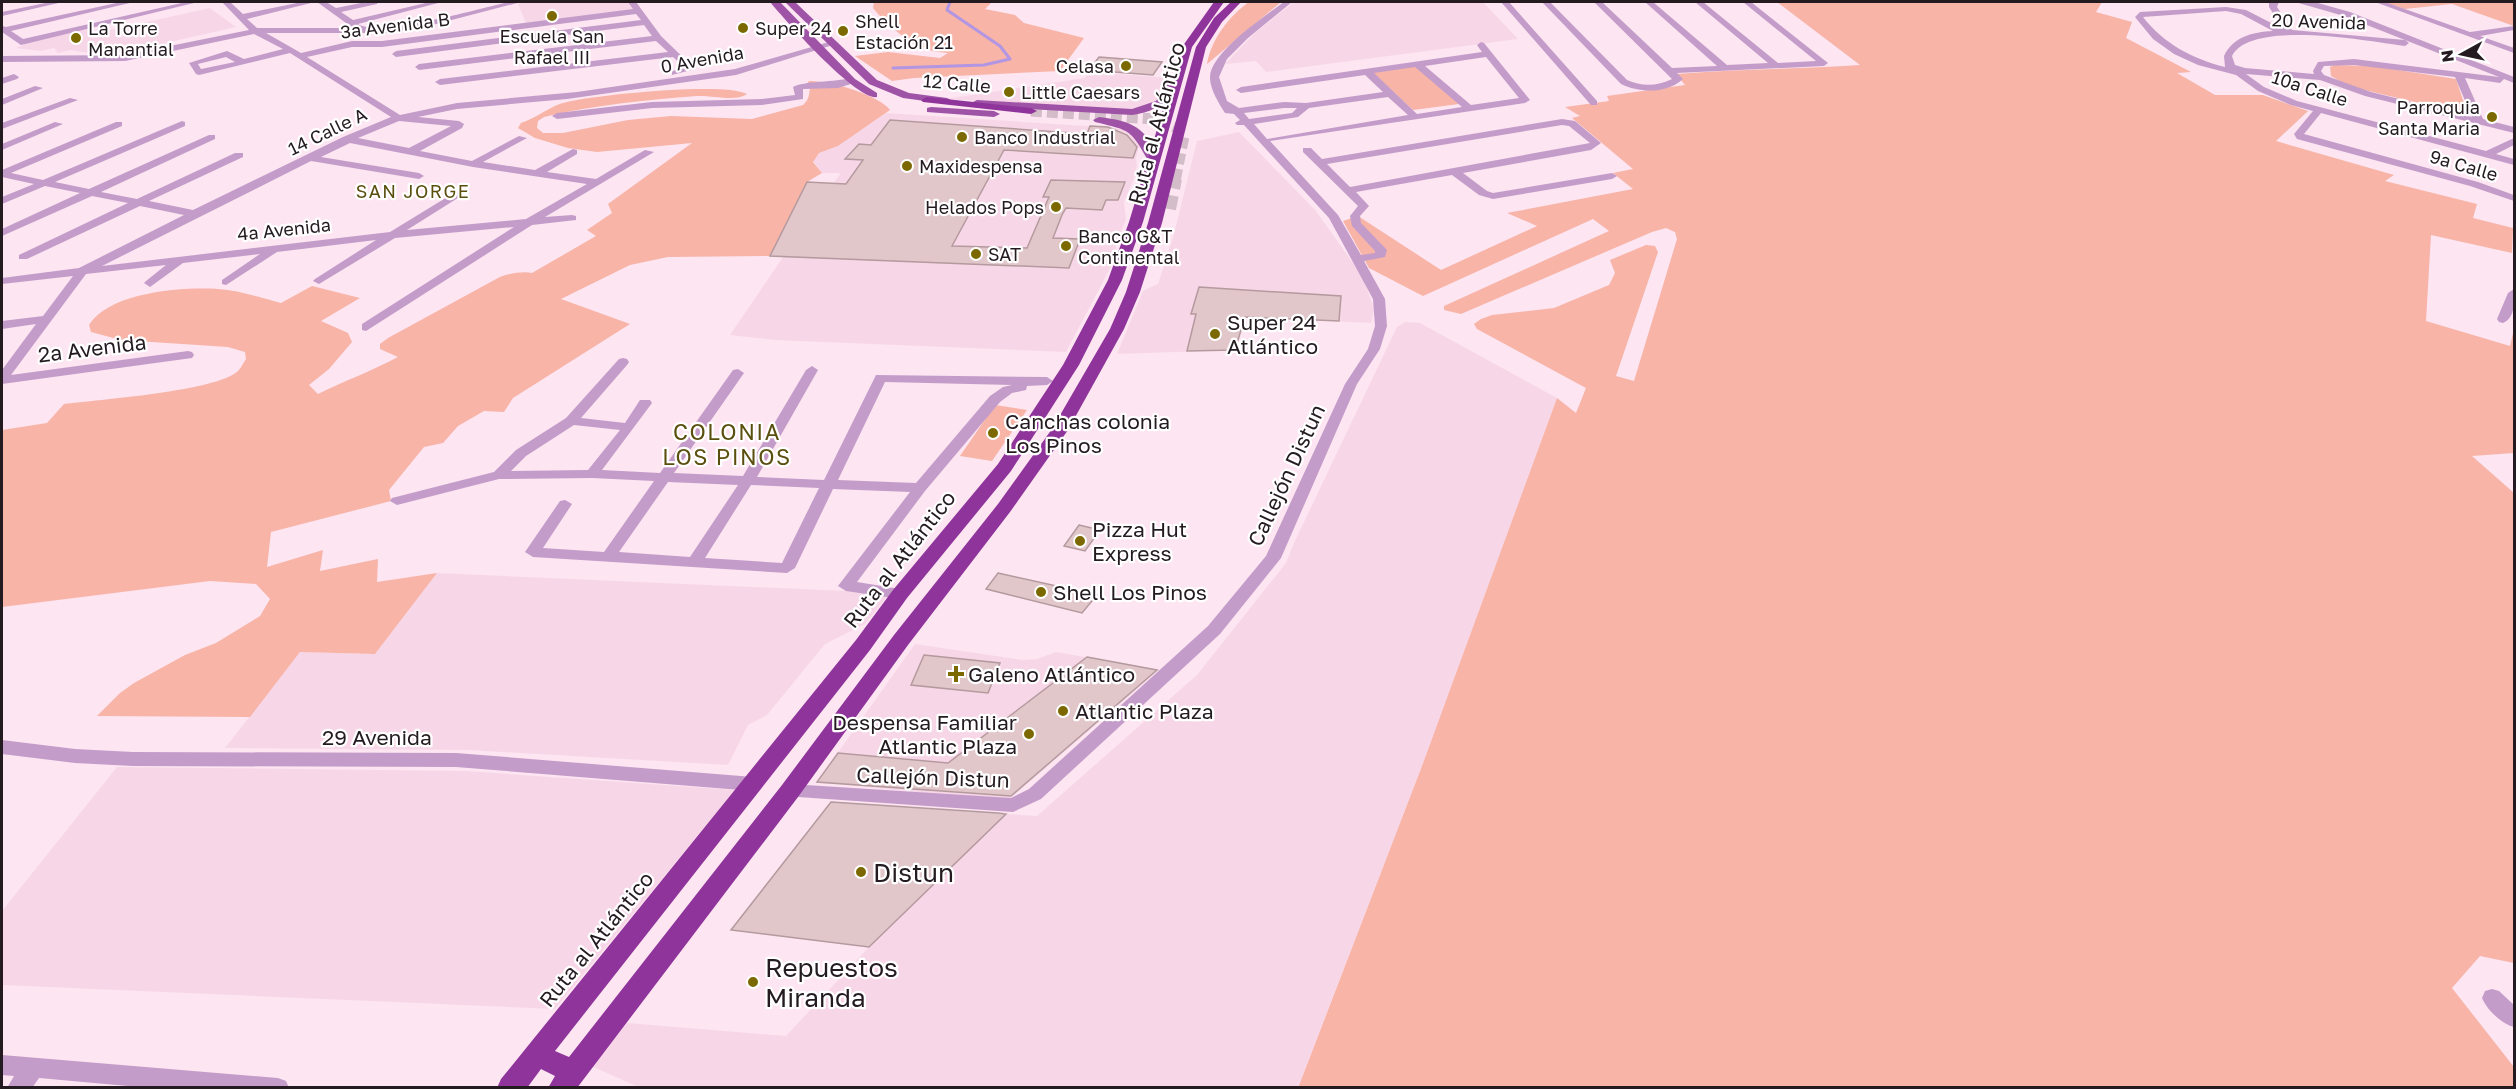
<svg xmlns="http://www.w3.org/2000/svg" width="2516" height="1089" font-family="'Golos Text',sans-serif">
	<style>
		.built { fill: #f7d7e7 }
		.green { fill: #f7b4a7 }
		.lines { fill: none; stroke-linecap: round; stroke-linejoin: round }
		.stream { stroke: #b295e3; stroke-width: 3 }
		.building { fill: #e1c6ca; stroke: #b49a9e; stroke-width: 1.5 }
		.highway-tunnel-far1 { stroke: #d2bdc8; stroke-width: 11; stroke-dasharray: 11 5; stroke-linecap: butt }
		.highway-tunnel { stroke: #d2bdc8; stroke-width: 14; stroke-dasharray: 14 7; stroke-linecap: butt }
		.minor { fill: #c49cc9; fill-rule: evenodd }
		.major { fill: #9e53a7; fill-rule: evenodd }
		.highway { fill: #8f349a; fill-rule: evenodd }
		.poi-dot { fill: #7b6900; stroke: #fff; stroke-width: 2 }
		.labels { text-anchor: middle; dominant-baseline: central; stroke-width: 4.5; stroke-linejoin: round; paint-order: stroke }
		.far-poi-label { font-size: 18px; fill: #241b20; stroke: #fff; text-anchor: start }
		.far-street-label { font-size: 18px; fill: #241b20; stroke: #fff }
		.far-neighbourhood-label { font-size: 18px; letter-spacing: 1.5px; fill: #5b4f10; stroke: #fff }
		.street-label { font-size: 21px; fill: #241b20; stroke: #fff }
		.poi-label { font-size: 21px; fill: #241b20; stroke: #fff; text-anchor: start }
		.neighbourhood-label { font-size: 22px; letter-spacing: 1.5px; fill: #5b4f10; stroke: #fff }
		.near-poi-label { font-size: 26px; fill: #241b20; stroke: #fff; text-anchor: start }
	</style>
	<rect width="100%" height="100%" fill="#fde5f2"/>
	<path class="built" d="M526 2H631L637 9 526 23 518 4Z
		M1294 2H1483L1518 39 1266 72 1256 61 1225 64 1256 32Z
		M210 8 236 27 135 50 113 53 94 54 71 50 58 53 54 48 41 51 16 48 33 41 92 28 97 33Z
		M1089 72 1171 78 1158 103 1131 110 946 99 1085 78Z
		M886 113 1117 128 1133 132 1141 138 1136 158 1137 166 1134 178 1124 202 1126 219 1116 245V257L1066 352 775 340 730 335 783 257 770 256 807 182 833 184 841 173H822L813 161 819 153 838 146Z
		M1239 132 1316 211 1363 277 1374 309 1371 323 1245 317 1235 350 1117 354 1143 291 1158 284 1174 234 1197 141Z
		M1405 322 1420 323 1557 398 1422 766 1298 1087 641 1088 591 1066 627 1023 786 1036 869 947 1006 814 1037 816 1197 675 1286 563 1294 543 1397 327Z
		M437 573 890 593 865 624 825 644 767 715 748 725 728 765 468 750 225 748 300 652 375 654Z
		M915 644 1023 660 1037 659 1056 652 1159 670 1007 801 817 782Z
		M117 767 467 771 735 790 555 1009 2 985V911Z"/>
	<path class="green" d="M874 2H992L985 9 1015 15 1024 23 1084 38 1060 71 914 78 892 81 855 56 888 52 940 58 948 53C942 52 935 52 929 50 911 46 884 22 873 8Z
		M1249 2H1281L1207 64C1211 40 1229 16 1249 2Z
		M1777 2H2107H2102L2096 12 2132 22 2126 38 2191 72 2177 73 2215 95H2263L2308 111 2276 141 2394 175 2385 181 2477 204 2473 218 2513 228 2512 253 2431 235 2426 321 2510 346 2514 329V453L2472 456 2514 493V963L2480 956 2452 988 2514 1067V1087L1298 1088 1422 766 1557 398 1576 413 1586 388 1477 329 1474 324 1481 319 1492 315 1554 308 1609 285 1615 273 1610 260 1646 245 1655 246 1658 252 1616 376 1634 381 1677 239 1675 232 1666 228 1652 232 1461 314 1444 310V306L1609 231 1593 219 1423 296 1369 268 1343 221 1358 216 1441 270 1537 226 1507 213 1633 189 1613 173 1633 169 1572 118 1580 116 1565 107 1609 101 1607 96 1685 85 1676 74C1737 69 1798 69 1860 65Z
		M2382 2H2514V26L2452 4 2405 9Z
		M2334 65 2372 66 2456 79 2468 115 2348 86 2331 76 2330 67Z
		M1416 66 1459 104 1413 110 1372 72Z
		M809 81C827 80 880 95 890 110L838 146 819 153 813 162 822 173 807 182 770 256 668 257 630 265 561 299 630 324 513 398 504 412 484 411 458 426 443 443 424 447 389 490 391 501 271 532 267 567 323 550 320 571 378 559 377 582 437 573 375 654 300 652 250 717 97 716 120 693 134 683 185 655 216 643 260 616 270 599 256 584 210 581 2 607V430L47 423 64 404C96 400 218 391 238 371 241 368 243 363 246 359L245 352 228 347 121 340 91 332 89 325C110 292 182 287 218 289 239 290 261 298 281 303L312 286 360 298 321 321 348 333 352 342 329 369 309 385 318 394C344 381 372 371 398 357L380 349V344L388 338 498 278C506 274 523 271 532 273L596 236 587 230 612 213 608 204 692 143 597 152 568 148 535 138 518 128 521 123C537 118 551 105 567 102 598 95 722 82 747 94 737 102 711 95 697 96 646 100 593 105 544 117L538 121 537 128 543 133H563L628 120 671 116 752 119 803 105C809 100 809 95 810 88L806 85Z
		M995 405 1027 410 992 461 960 456Z"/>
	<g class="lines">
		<path class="stream" d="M893 68 984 65 1010 59 1000 46 947 10 950 2"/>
	</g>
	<path class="building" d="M1099 57 1162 62 1153 75 1089 70Z
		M890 120 1087 134 1090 126 1108 127 1127 135 1137 147 1133 158 1004 150 952 246 1027 248 1049 197H1043L1051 180 1125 182 1118 200H1106L1102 210 1066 208 1062 215 1053 238 1080 239 1069 268 770 256 807 182 846 184 863 160 845 159 859 144 871 145Z
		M1199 287 1341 296 1339 321 1245 317 1235 350 1187 351 1196 314H1191Z
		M1079 525 1100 530 1085 551 1064 546Z
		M998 573 1097 595 1082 613 986 589Z
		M924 655 1000 663 988 693 911 685Z
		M1087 657 1157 670 1011 796 817 782 838 753 948 763Z
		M831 802 998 813 1006 814 869 947 731 930Z"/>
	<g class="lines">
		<path class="highway-tunnel-far1" d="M1031 111 1154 119 1177 128 1184 136 1175 181"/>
		<path class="highway-tunnel" d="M1169 209 1175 179"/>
		<path class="minor" d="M50 2H63L2 16V12Z
			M121 2H134L11 31 23 39 186 2 194 3 21 45 2 32V26L6 27Z
			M222 2H230L243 14 302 2H315L247 19 257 28H353L317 2H326L336 8 366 2H378L377 4 341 12 353 20 430 2H442L358 24C379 38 481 8 509 2H521L421 28 386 33H266L301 53 352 41H382L633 9 628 2H636L661 36 695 69 672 75V71L685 68 673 57 440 85 435 82 440 79 668 52 656 41 419 70 415 67 419 64 652 36 644 25 396 57 392 54 396 51 641 20 636 14 382 47H352L307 57 400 115 457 103 577 92 735 69 829 42 836 44 736 75 567 99 457 109 418 117 459 121 464 124 462 128 420 151 472 161 519 136 527 138 483 162 535 170 573 149 577 150V154L547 172 596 179 645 150 654 152 545 217 572 215 576 216V220L532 225 366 331 362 330V324L514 227 395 238 319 284 313 281 315 279 376 240 277 252 226 285 222 284V280L260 254 183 263 150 287 144 283 146 281 166 265 86 274 11 375 188 351 192 352 194 355 192 358 2 384V370L36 324 2 329V321L43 316 73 276 2 284V278L79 268 184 215 140 206 27 259H19V255L128 203 92 196 2 236V229L80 193 45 186 2 204V197L34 184 2 177V170L116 122H122V126L11 173 43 180 182 121 185 122V126L55 182 89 189 209 135H215V139L101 192 137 199 235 153H243V157L149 201 193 210 343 137 391 117 290 53 199 75 196 74 189 63 227 51 244 59 283 49 254 34 125 61 2 62V56L125 55 249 30ZM226 57 235 62 201 69 198 64ZM399 121 451 126 409 148 358 138ZM350 143 473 167 587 184 526 219 407 230 461 196 462 194 457 191 390 232 102 266 311 161 419 179 424 176 419 173 321 157Z
			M1284 2H1292L1248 38 1227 59 1219 77 1227 101 1239 108 1284 102 1306 103 1383 92 1365 75 1241 93 1236 90 1241 87 1482 52 1477 45 1481 42 1484 43 1530 100 1525 103 1270 141 1338 215 1361 255 1375 253V251L1352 226 1350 216 1358 206 1303 152V148H1311L1322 159 1562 119 1575 121 1601 143 1591 150 1463 173 1487 191 1493 193 1612 173 1617 176 1612 179 1493 199 1479 195 1452 175 1356 192 1369 206 1360 216 1361 223 1387 250 1385 257 1364 261 1385 299 1387 326 1380 349 1357 384 1281 558 1220 634 1041 799 1013 812 784 796 781 791 784 786 790 784 1011 798 1029 789 1208 626 1266 556 1345 384 1368 349 1375 326 1373 299 1329 218 1244 125H1237L1235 123 1240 120 1234 114 1225 113C1219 104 1210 89 1210 78 1209 53 1265 16 1284 2ZM1486 57 1519 98 1471 105 1425 66ZM1415 67 1462 107 1417 114 1374 73ZM1388 97 1408 115 1267 139 1254 124 1298 117 1309 108ZM1284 108H1297L1292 113 1249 119 1244 113ZM1562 125 1569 126 1590 143 1350 187 1327 164Z
			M1501 2H1509L1597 101V105H1591Z
			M1542 2H1550L1627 80C1642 87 1658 86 1672 79L1594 2H1602L1672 68 1717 66 1645 2H1653L1727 65 1768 63 1695 2H1703L1778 63 1816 61 1743 2H1751L1828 63 1824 66 1677 73 1683 79C1667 94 1639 93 1621 84Z
			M2269 2H2279L2277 7 2292 30 2405 40 2409 43 2405 46C2369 41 2250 19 2232 56L2235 65 2245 68 2314 74 2313 71 2318 62 2354 59 2499 77 2344 16 2295 2 2318 3 2350 12 2514 77V83L2504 79 2500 83 2465 78 2483 119 2514 127V133L2365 96 2320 80 2246 74 2264 87 2297 101 2486 151 2514 138V145L2496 154 2514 159V165L2321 113 2304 134 2478 182 2514 195V201L2470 186 2297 139 2294 134 2313 111 2291 105 2258 91 2236 75 2198 65 2174 54 2153 39 2135 17 2140 12 2226 7 2246 10 2283 29 2269 7ZM2226 11 2241 14 2273 31C2252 32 2233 37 2224 56L2225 67C2193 59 2164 44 2143 17ZM2354 65 2455 77 2472 117 2371 92 2324 75 2321 71 2324 66Z
			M2375 2H2385L2470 32 2514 26V30L2480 36 2514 48V53Z
			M14 74 19 77 17 79 2 84V78Z
			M851 78 854 79V83L838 88 803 89V99L762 105 652 108 557 119 552 116 557 113 652 102 762 99 795 95 793 87C803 81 836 82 851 78Z
			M35 86 43 88 2 105V99Z
			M70 98 78 100 2 129V123Z
			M55 122 63 124 2 150V144Z
			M2514 289C2515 301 2515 318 2503 323L2499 322 2497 319 2508 293Z
			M623 358 627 359 629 362 627 365 581 418 625 423 640 400H650L652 403 602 470 660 473 733 370 738 369 744 373 674 473 743 476 806 370 812 366 818 370 757 477 824 480 876 375 1047 377 1053 381 1047 385 1027 386 1026 390 1012 393 1000 402 925 491 857 582 906 590 908 594 906 598 900 599 846 591 838 586 910 492 833 489 795 568 787 573 533 557 525 552 560 501 565 500 572 504 543 548 604 552 654 481 592 478 499 479 397 505 390 501 392 498 494 472 516 450 566 418 619 359ZM885 382 1012 385 1003 387 990 396 916 483 838 480ZM574 425 620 430 588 470 511 471 526 456ZM668 482 738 485 690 557 619 552ZM751 485 819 488 782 563 705 558Z
			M2 740 75 749 133 752 456 753 753 777 759 779 762 784 759 789 753 791 456 767 133 766 75 763 2 754Z
			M2492 989 2499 991 2514 1005V1027C2502 1024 2487 1010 2482 998L2485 991Z
			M2 1055 278 1078 286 1081 289 1088H150L39 1078 32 1088H7L14 1076 2 1075Z"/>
		<path class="major" d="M770 2H780L855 79 877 93V97C857 101 785 20 770 2Z
			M785 2H795L877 80 909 93 947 98 953 101 947 104 903 98 869 84Z
			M1176 76 1181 79C1169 102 1158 111 1132 115L977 106 971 103 977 100 1132 109 1156 101 1172 77Z
			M931 107 994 111 1000 114 994 117 927 112V108Z
			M1099 117C1132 121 1146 127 1159 159L1157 162H1149C1130 129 1132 131 1095 122L1093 120Z"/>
		<path class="highway" d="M1214 2H1224L1192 47 1143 222 1122 280 1079 365 1011 471 907 598 870 650 555 1051 569 1057 782 785 894 635 998 504 1052 429 1110 329 1126 292 1148 223 1196 47 1214 18 1231 2H1241L1222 22 1206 47 1162 223 1140 292 1124 329 1068 430 1010 512 908 645 798 797 577 1088H548L555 1076 541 1069 527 1088H497L501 1079 527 1047 856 640 893 590 998 464 1063 365 1108 280 1129 222 1182 47Z
			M927 97 1031 108 1037 111 1031 114 923 102 921 100Z"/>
	</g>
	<g class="poi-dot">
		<circle cx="552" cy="16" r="6"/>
		<circle cx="743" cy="28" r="6"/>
		<circle cx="843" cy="31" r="6"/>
		<circle cx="76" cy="38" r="6"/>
		<circle cx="1126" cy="66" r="6"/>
		<circle cx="1009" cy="92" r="6"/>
		<circle cx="2492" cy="117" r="6"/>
		<circle cx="962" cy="137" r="6"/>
		<circle cx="907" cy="166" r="6"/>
		<circle cx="1056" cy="207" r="6"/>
		<circle cx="1066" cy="246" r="6"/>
		<circle cx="976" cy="254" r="6"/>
		<circle cx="1215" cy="334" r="6"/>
		<circle cx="993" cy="433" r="6"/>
		<circle cx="1080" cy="541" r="6"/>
		<circle cx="1041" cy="592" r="6"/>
		<path d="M953 665h6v6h6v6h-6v6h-6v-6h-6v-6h6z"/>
		<circle cx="1063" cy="711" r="6"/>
		<circle cx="1029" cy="734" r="6"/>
		<circle cx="861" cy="872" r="6"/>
		<circle cx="753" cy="982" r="6"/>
	</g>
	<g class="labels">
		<g class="far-poi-label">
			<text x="855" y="21">Shell<tspan x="855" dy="21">Estación 21</tspan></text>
			<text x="88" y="28">La Torre<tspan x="88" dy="21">Manantial</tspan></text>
			<text x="755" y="28">Super 24</text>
			<text x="552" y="36" text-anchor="middle">Escuela San<tspan x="552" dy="21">Rafael III</tspan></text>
			<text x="1114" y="66" text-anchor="end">Celasa</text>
			<text x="1021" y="92">Little Caesars</text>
			<text x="2480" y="107" text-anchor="end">Parroquia<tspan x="2480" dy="21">Santa Maria</tspan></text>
			<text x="974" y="137">Banco Industrial</text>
			<text x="919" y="166">Maxidespensa</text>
			<text x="1044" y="207" text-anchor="end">Helados Pops</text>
			<text x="1078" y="236">Banco G&amp;T<tspan x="1078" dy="21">Continental</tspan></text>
			<text x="988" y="254">SAT</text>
		</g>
		<g class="far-street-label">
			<text transform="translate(2319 21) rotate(2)">20 Avenida</text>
			<text transform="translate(395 25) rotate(-7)">3a Avenida B</text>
			<text transform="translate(702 59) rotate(-10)">0 Avenida</text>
			<text transform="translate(957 83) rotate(5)">12 Calle</text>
			<text transform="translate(2310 88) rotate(18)">10a Calle</text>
			<text transform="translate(327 131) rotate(-26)">14 Calle A</text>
			<text transform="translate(2464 165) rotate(16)">9a Calle</text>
			<text transform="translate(284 229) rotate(-6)">4a Avenida</text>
		</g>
		<g class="far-neighbourhood-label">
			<text x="413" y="191">SAN JORGE</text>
		</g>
		<g class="street-label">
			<text transform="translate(1156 123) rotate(-75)">Ruta al Atlántico</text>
			<text transform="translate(92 348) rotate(-7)">2a Avenida</text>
			<text transform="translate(1286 475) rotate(-65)">Callejón Distun</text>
			<text transform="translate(899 559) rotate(-52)">Ruta al Atlántico</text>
			<text x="377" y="737">29 Avenida</text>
			<text transform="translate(933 777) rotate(2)">Callejón Distun</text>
			<text transform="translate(596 939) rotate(-51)">Ruta al Atlántico</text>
		</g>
		<g class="poi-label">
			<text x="1227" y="322">Super 24<tspan x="1227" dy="24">Atlántico</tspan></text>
			<text x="1005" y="421">Canchas colonia<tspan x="1005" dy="24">Los Pinos</tspan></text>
			<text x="1092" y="529">Pizza Hut<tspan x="1092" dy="24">Express</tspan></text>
			<text x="1053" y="592">Shell Los Pinos</text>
			<text x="968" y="674">Galeno Atlántico</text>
			<text x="1075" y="711">Atlantic Plaza</text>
			<text x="1017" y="722" text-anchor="end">Despensa Familiar<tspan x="1017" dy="24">Atlantic Plaza</tspan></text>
		</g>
		<g class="neighbourhood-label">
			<text x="727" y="431">COLONIA<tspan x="727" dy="25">LOS PINOS</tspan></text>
		</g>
		<g class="near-poi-label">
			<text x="873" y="872">Distun</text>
			<text x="765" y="967">Repuestos<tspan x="765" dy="30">Miranda</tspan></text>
		</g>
	</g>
	<rect width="2516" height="1089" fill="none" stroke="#241b20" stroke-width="6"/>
	<g transform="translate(2462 54) rotate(262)" stroke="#ffffff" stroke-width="4.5" paint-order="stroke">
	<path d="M0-4.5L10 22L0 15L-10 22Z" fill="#241b20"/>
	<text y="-9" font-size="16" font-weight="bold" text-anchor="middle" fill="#241b20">N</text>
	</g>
</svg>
